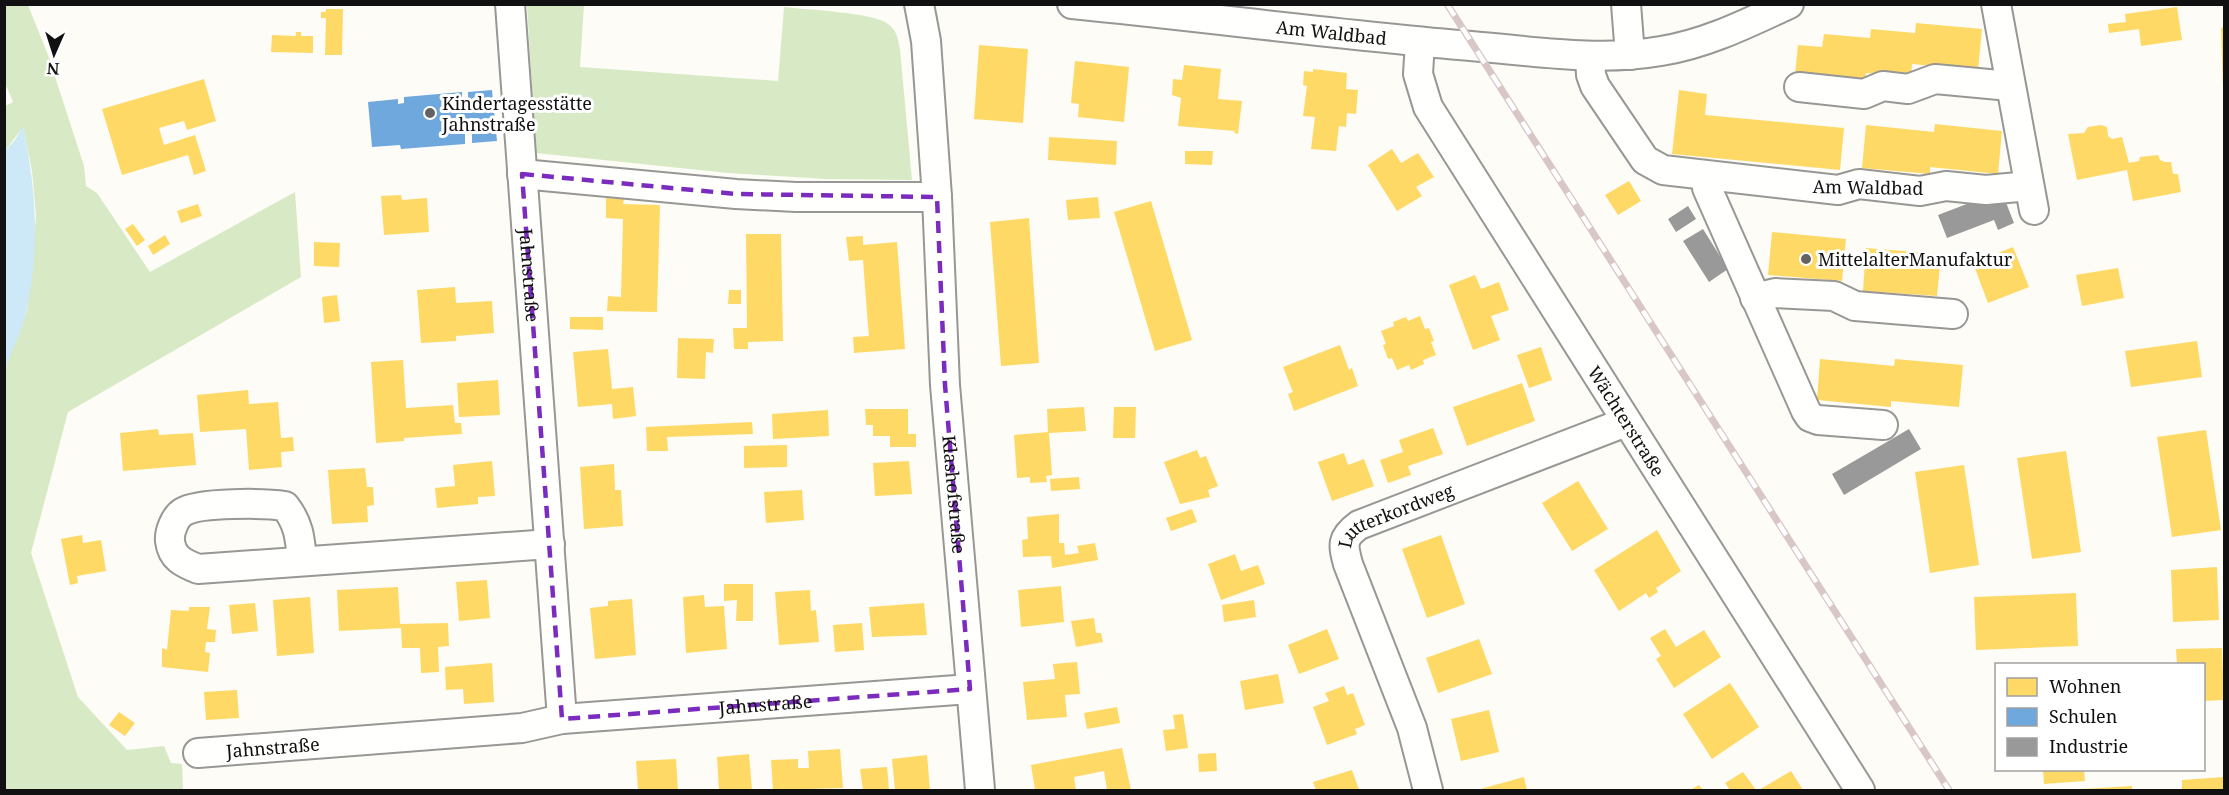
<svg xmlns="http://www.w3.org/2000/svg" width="2229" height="795" font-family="'Noto Serif',serif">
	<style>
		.forest { fill: #d8eac5 }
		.water { fill: #cde8f7 }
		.homes { fill: #ffd966 }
		.schools { fill: #6fa8dc }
		.industry { fill: #999 }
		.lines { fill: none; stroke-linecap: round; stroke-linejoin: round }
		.minor-casing { stroke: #979795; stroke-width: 32 }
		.minor { stroke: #fffffe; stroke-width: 28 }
		.rail-casing { stroke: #d9c6c7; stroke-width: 7 }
		.rail { stroke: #fff; stroke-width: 4.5; stroke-dasharray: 14; stroke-linecap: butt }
		.marked { fill: none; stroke: #7b2cbf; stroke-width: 4.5; stroke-dasharray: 12 8; stroke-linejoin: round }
		.poi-dot { fill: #646362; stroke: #fff; stroke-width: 2 }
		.labels { text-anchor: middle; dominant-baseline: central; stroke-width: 6; stroke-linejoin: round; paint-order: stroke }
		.street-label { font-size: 18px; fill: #111; stroke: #fff }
		.poi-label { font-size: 18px; fill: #111; stroke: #fff; text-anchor: start }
	</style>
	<rect width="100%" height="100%" fill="#fdfcf7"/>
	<path class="forest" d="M5 5H28L48 55 84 166 86 186 97 193 150 272 295 192 301 277 68 412 31 553 78 697 127 750 164 746 171 763 182 764 183 790H5L4 370 27 311 36 216 32 171 23 127 5 151V106L13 102 5 83Z
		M527 5H584L580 67 778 81 784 7C806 10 873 12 888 24 897 30 898 39 900 49L912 180 825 179 728 173 536 153Z"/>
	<path class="water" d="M23 126C36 189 40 245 27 309 23 329 12 350 5 370V151L15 140Z"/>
	<path class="homes" d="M2177 7 2182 40 2141 46 2139 29 2109 33 2108 24 2126 22 2125 14Z
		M326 9H343L342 55H325L326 18H321V12H326Z
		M1916 23 1982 29 1978 70 1912 64 1911 77 1866 73 1865 83 1795 75 1798 45 1822 47 1824 34 1870 38 1871 29 1915 33Z
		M2224 27V90H2223L2221 28Z
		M296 32H301V36H313V53L271 52 272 35 296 36Z
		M979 45 1028 49 1023 123 974 119Z
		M1075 61 1129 67 1124 122 1078 117 1079 104 1071 103Z
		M1184 65 1221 69 1218 99 1242 101 1238 134 1234 133 1235 131 1178 126 1181 98 1172 95 1173 79 1182 80Z
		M1313 69 1347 73 1346 89 1358 90 1356 114 1347 113 1346 127 1339 126 1336 151 1311 149 1315 117 1303 116 1307 86 1303 85 1304 71 1313 72Z
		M204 79 216 121 187 130 184 121 159 128 164 145 195 135 206 171 194 175 188 155 122 175 102 109Z
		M1679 90 1707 94 1705 115 1844 128 1840 170 1672 154Z
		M1935 124 2002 131 1998 174 1930 167V174L1862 168 1866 125 1934 132Z
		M2101 125 2107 127 2108 136 2112 139 2122 137 2129 163 2139 161 2140 157 2158 155 2160 160 2165 162H2171L2173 174H2178L2181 192 2133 201 2127 170 2077 180 2068 134 2084 133 2088 127Z
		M1049 137 1117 141 1116 165 1048 160Z
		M1392 149 1401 163 1418 153 1434 177 1416 187 1422 196 1397 211 1368 165Z
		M1185 151H1213L1212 165 1185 164Z
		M1629 181 1641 201 1618 215 1605 195Z
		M401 195 402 200 427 198 429 232 384 235 381 196Z
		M1098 197 1100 218 1068 220 1066 200Z
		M606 198 624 199 623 204 660 205 657 312 607 311 608 296 621 297 623 219 606 218Z
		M1151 201 1192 340 1155 351 1114 212Z
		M198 204 202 216 181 223 177 211Z
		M1029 218 1039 363 1001 366 990 222Z
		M133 224 145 240 137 246 125 229Z
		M1772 232 1846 239 1842 281 1768 275Z
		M746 234H781L783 341 748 342V349H734L733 328H747Z
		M165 235 170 244 153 255 148 246Z
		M863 236V245L897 242 905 349 854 353 853 337 869 336 868 326 863 260 849 261 846 237Z
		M314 242 340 243 339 267 314 266Z
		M2013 247 2029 287 1988 303 1973 263Z
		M1866 248 1941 254 1937 296 1863 291Z
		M2118 268 2124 298 2082 306 2076 275Z
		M1475 275 1481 289 1499 282 1509 310 1491 316 1500 340 1473 350 1449 285Z
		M455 287 456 303 492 301 494 333 456 336V341L421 343 417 290Z
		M729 290H741V304H728Z
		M337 295 340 321 324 323 322 297Z
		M1420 316 1425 329 1429 328 1434 341 1431 342 1436 355 1423 360 1424 364 1411 370 1409 365 1397 370 1392 358 1388 359 1383 345 1386 344 1381 331 1394 326 1393 322 1406 317 1408 321Z
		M570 317H603V330L570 329Z
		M678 338 714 339 713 353 706 352 705 379 677 378Z
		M2197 341 2202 377 2131 387 2125 351Z
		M1340 345 1349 370 1352 368 1358 386 1294 411 1288 394 1293 392 1283 367Z
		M1541 347 1552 380 1529 388 1517 355Z
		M608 349 612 389 633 387 636 416 613 419 612 404 578 407 573 352Z
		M1820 359 1894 366 1895 359 1963 365 1959 407 1891 401V407L1817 400Z
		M403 360 406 408 453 405 455 423H461L462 434 404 438V441L376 443 371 362Z
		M498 380 500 415 459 417 457 383Z
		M1522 383 1535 421 1467 446 1453 407Z
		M248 390 249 404 278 402 281 438 293 437 294 451 281 452 282 467 249 470 246 429 200 432 197 395Z
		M1084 407 1086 431 1049 433 1052 475 1046 476 1047 482 1030 483V477L1017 478 1014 435 1048 432 1047 409Z
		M1114 407H1136L1135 438H1113Z
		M865 409H908V434H916V447H890V436H873V425H866Z
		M828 410 829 436 773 439 772 414Z
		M752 422 753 434 667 437 668 451H647L646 427Z
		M1433 428 1443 454 1408 466 1411 475 1388 483 1380 460 1403 452 1399 440Z
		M158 429 159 435 193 433 196 465 123 471 120 433Z
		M2206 430 2221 530 2172 537 2157 437Z
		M787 445V467L744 468V446Z
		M1197 450 1200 458 1206 456 1218 486 1208 490 1210 497 1180 504 1164 462Z
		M2066 451 2081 552 2032 559 2017 458Z
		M1344 453 1348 465 1364 459 1374 486 1332 501 1318 462Z
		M492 461 495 496 478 497V504L437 508 435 488 455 486 453 465Z
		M909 461 912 494 875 496 873 463Z
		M614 464 615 490H621L623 526 584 529 580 467Z
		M1964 465 1979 565 1930 573 1915 472Z
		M365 468 367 487H373L374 505 367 506 368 522 332 524 328 470Z
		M1079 477 1080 489 1051 491 1050 479Z
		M1578 481 1608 529 1572 551 1542 503Z
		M802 490 804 520 766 523 764 492Z
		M1192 509 1197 522 1171 531 1166 518Z
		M1059 514V543H1064L1065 555 1079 553 1077 546 1095 543 1098 560 1052 568 1051 556 1023 557 1022 540 1028 539 1027 517Z
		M1657 530 1681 571 1656 588 1658 592 1649 598 1646 593 1619 611 1594 570Z
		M82 535 83 543 101 540 106 571 77 576 78 583 70 585 61 539Z
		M1441 535 1465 604 1427 618 1402 549Z
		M1235 554 1241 571 1258 565 1265 584 1221 600 1208 564Z
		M2217 567 2219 620 2173 622 2171 570Z
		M487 580 490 618 459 621 456 582Z
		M724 584H753V621H736L737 600 724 601Z
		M1061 586 1064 622 1021 627 1018 590Z
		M398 587 400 624 448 623 449 646 438 647 439 672 421 673 420 648H402L401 628 339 631 337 590Z
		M810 590 811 611 816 610 819 642 779 645 775 592Z
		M2076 593 2078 646 1976 650 1974 597Z
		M704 595 705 607 724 606 727 649 686 653 683 597Z
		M310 597 314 653 277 656 273 600Z
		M632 599 636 655 595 659 590 608 608 606V601Z
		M1254 600 1256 617 1224 622 1222 605Z
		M255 603 258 631 232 634 229 605Z
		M924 603 927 635 872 637 869 607Z
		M189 607H210L207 629 216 630 215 642H206L205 652 210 653 208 672 162 667V648L167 650 171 610 189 611Z
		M1094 618 1096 633H1101L1103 642 1076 647 1071 621Z
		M862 623 864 650 835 652 833 625Z
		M1327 629 1339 659 1299 674 1288 645Z
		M1665 629 1676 647 1704 630 1721 657 1674 688 1656 659 1661 656 1650 638Z
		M1479 639 1492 674 1438 693 1426 658Z
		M2222 648 2224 700 2204 701V664H2177L2176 649Z
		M1077 662 1080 694 1065 695 1067 717 1027 720 1023 682 1055 679 1053 664Z
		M492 663 494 702 464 704 463 689 446 690 445 667Z
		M1278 674 1284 703 1245 710 1240 681Z
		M1730 683 1759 727 1712 759 1683 714Z
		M1344 686 1347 695 1353 693 1365 725 1355 729 1357 734 1327 745 1313 707 1329 701 1325 693Z
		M237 690 239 718 206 720 204 692Z
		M1117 707 1120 723 1087 729 1084 713Z
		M1489 710 1499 752 1461 761 1451 719Z
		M119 712 135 723 125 736 109 725Z
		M1183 714 1188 748 1166 751 1163 730 1175 729 1173 715Z
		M1122 748 1131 790H1107L1104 771 1074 777 1076 790H1035L1031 765Z
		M840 749 843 788 773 790 771 760 798 759V768H809L808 751Z
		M1216 753 1217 771 1199 772 1198 754Z
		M749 754 752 790H719L717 757Z
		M927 755 930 790H895L892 759Z
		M676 759 678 790H638L636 761Z
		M887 767 889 790H863L860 769Z
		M1352 770 1359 790H1316L1313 782Z
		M2043 770H2084L2085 781 2044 784Z
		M1791 771 1803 790H1759Z
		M1743 772 1756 790H1730L1725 783Z
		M1524 777 1527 790H1477Z
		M2224 777V790H2182V780Z
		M1699 785 1703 790H1690Z
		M2132 786V790H2082V789Z"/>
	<path class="schools" d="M492 90 497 141 472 143V133L465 134V144L401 149 400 145 372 147 368 102 398 99V104L404 103V97L462 92V99L468 98V92Z"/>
	<path class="industry" d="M1985 197 1988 206 2005 200 2014 223 1998 230 1994 220 1947 238 1938 215Z
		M1688 206 1696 219 1676 232 1668 219Z
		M1703 229 1728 269 1709 282 1683 241Z
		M1909 429 1921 449 1844 495 1832 474Z"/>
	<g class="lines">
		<g class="minor-casing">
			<g id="minor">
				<path id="s1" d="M510 4 562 719 970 689"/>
				<path id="s2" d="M919 4 926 41 937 197 945 385 980 790"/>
				<path id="s3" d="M1072 4C1205 17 1338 35 1471 46 1534 51 1597 62 1661 51 1706 44 1748 23 1789 4"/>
				<path d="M1626 4 1630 55"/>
				<path d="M1996 4 2034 210"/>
				<path id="s4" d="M1420 42 1418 74 1428 107 1860 790"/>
				<path d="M1590 57 1591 75 1595 86 1645 160 1663 170 1838 190 1859 184 1920 191 1946 186 1986 190 2029 186"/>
				<path d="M1799 87 1864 94 1883 86 1908 89 1935 79 2010 86"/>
				<path d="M522 174 736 194 796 197H937"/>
				<path d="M1708 176 1707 188 1806 411 1810 417 1818 420 1883 425"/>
				<path d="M1755 298 1775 293 1834 296 1855 306 1953 314"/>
				<path d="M302 560C300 538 299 524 285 506 265 503 199 502 183 512 175 517 169 532 170 541 172 558 183 563 198 569L550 544"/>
				<path id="s5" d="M198 753 522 728 562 719"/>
				<path id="s6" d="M1428 790 1412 728 1348 564C1343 545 1341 538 1359 525L1626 422"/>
			</g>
		</g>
		<use href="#minor" class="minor"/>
		<g class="rail-casing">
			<path id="rail" d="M1447 4 1949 790"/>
		</g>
		<use href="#rail" class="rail"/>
	</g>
	<path class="marked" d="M522 174 736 194 937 197 945 385 970 689 562 719Z"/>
	<g class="poi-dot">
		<circle cx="430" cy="113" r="6"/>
		<circle cx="1806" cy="259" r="6"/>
	</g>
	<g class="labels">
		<g class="street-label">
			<text stroke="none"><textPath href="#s3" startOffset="261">Am Waldbad</textPath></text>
			<text transform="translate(1868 187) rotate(1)">Am Waldbad</text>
			<text stroke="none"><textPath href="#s1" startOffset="272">Jahnstraße</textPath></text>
			<text stroke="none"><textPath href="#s4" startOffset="438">Wächterstraße</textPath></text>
			<text stroke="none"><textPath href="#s2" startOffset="492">Klashofstraße</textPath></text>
			<text stroke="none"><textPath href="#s6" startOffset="321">Lutterkordweg</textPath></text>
			<text stroke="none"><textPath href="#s1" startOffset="921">Jahnstraße</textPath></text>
			<text stroke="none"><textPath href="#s5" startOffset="75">Jahnstraße</textPath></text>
		</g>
		<g class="poi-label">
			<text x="442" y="103">Kindertagesstätte<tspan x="442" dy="21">Jahnstraße</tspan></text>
			<text x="1818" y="259">MittelalterManufaktur</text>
		</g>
	</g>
	<rect width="2229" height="795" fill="none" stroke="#111111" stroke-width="12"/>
	<rect x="1995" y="663" width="210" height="108" fill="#ffffff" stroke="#a0a0a0" stroke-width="1.5"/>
	<rect x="2007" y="678" width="30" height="18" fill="#ffd966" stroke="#a0a0a0" stroke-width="1.5"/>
	<text x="2049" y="693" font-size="18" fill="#111111">Wohnen</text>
	<rect x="2007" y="708" width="30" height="18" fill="#6fa8dc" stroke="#a0a0a0" stroke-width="1.5"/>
	<text x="2049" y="723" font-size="18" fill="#111111">Schulen</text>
	<rect x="2007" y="738" width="30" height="18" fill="#999999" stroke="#a0a0a0" stroke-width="1.5"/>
	<text x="2049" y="753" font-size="18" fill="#111111">Industrie</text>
	<g transform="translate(54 54) rotate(183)" stroke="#ffffff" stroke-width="4.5" paint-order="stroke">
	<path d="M0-4.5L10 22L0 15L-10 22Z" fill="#111111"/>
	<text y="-9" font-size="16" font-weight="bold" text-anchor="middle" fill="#111111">N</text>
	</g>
</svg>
